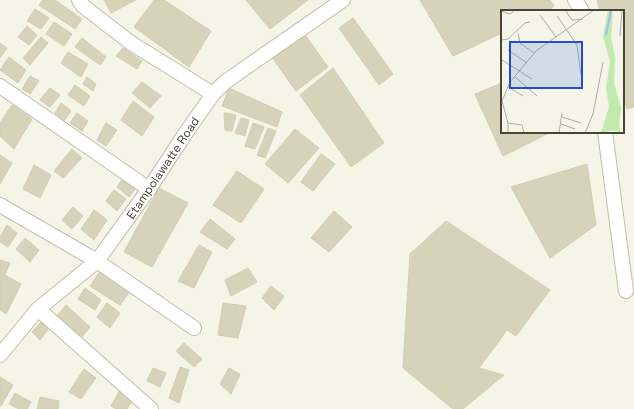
<svg xmlns="http://www.w3.org/2000/svg" width="634" height="409" font-family="'Space Grotesk',sans-serif">
	<style>
		.building { fill: #d7d3bb; stroke: #d2cdae }
		.lines { fill: none; stroke-linecap: round; stroke-linejoin: round }
		.minor-casing { stroke: #c1bea9; stroke-width: 16 }
		.minor { stroke: #fff; stroke-width: 14 }
		.labels { text-anchor: middle; dominant-baseline: central; stroke-width: 3; stroke-linejoin: round; paint-order: stroke }
		.street-label { font-size: 12px; fill: #484535; stroke: #fff }
		.inset-river { fill: none; stroke: #9fbcf5; stroke-width: 2 }
		.inset-road { fill: none; stroke: #afaea0; stroke-width: 1 }
		.view { fill: #1d4ed8; fill-opacity: 0.15; stroke: #1d4ed8; stroke-width: 2 }
		.inset-edge { fill: none; stroke: #484535; stroke-width: 2 }
	</style>
	<rect width="100%" height="100%" fill="#f4f4e7"/>
	<path class="building" d="M43 0H55L82 19 75 29 39 5Z
		M104 0H136L111 13Z
		M154 0H164L211 31 189 67 134 27Z
		M246 0H308L270 29Z
		M420 0H550L554 6 547 11H502V33L453 56Z
		M597 0H634V107L627 109 623 94V11H600Z
		M35 9 49 18 41 29 27 21Z
		M353 18 393 74 379 85 339 28Z
		M54 22 72 34 64 46 46 34Z
		M27 26 37 35 29 45 18 37Z
		M303 32 328 67 296 91 271 56Z
		M41 37 48 43 30 65 23 58Z
		M82 38 106 57 100 65 75 47Z
		M0 43 7 48 0 58Z
		M123 48 142 61 137 69 116 56Z
		M68 52 88 64 81 77 61 63Z
		M9 57 26 70 18 83 0 70Z
		M333 68 384 143 351 167 300 95Z
		M30 76 39 81 30 94 22 89Z
		M87 77 96 84 93 91 83 84Z
		M142 82 161 96 150 108 132 93Z
		M502 83V132H551L503 156 475 94Z
		M75 85 90 96 84 106 68 95Z
		M50 88 60 95 50 107 40 100Z
		M229 88 282 112 277 127 222 106Z
		M133 101 154 117 142 136 121 120Z
		M61 103 71 111 64 121 55 113Z
		M12 105 32 119 14 149 0 136V123Z
		M77 113 88 121 82 131 70 123Z
		M224 113 236 115 232 131 225 130Z
		M241 118 249 120 245 136 235 133Z
		M106 123 117 130 106 146 97 140Z
		M253 123 264 127 255 149 245 146Z
		M268 128 276 131 265 158 257 155Z
		M295 129 319 148 288 183 265 164Z
		M72 149 82 158 63 178 54 171Z
		M321 154 335 164 313 191 301 182Z
		M0 155 12 163 0 184Z
		M587 164 596 225 550 258 511 187Z
		M34 165 51 175 40 198 23 189Z
		M237 171 264 189 241 223 213 205Z
		M123 178 135 189 129 197 117 187Z
		M159 188 188 203 152 267 124 252Z
		M114 190 126 199 117 211 106 201Z
		M73 207 83 216 72 229 62 220Z
		M94 210 107 220 94 240 81 229Z
		M334 211 352 227 329 252 311 238Z
		M210 219 235 239 227 249 200 232Z
		M446 221 550 290 516 336 507 330 479 368 504 375 463 409H453L403 368 410 254Z
		M7 225 17 233 8 247 0 242V237Z
		M25 238 39 250 30 262 16 249Z
		M199 245 212 252 194 288 178 281Z
		M0 260 10 263 5 275 21 284 6 314 0 310Z
		M248 268 257 282 231 296 225 280Z
		M101 270 130 291 120 305 90 286Z
		M271 286 284 296 274 310 262 298Z
		M85 288 101 300 95 310 78 299Z
		M107 303 120 313 110 328 97 317Z
		M223 303 246 306 238 338 218 335Z
		M66 305 90 327 81 338 57 316Z
		M41 322 49 328 40 340 32 332Z
		M184 343 202 359 194 367 176 351Z
		M180 367 189 370 179 403 169 398Z
		M153 368 166 373 160 387 147 381Z
		M229 368 240 374 231 394 220 384Z
		M84 369 96 378 81 399 69 392Z
		M0 377 13 385 1 406 0 405Z
		M120 390 133 400 127 409H116L111 406Z
		M15 393 31 402 27 409H19L9 404Z
		M40 397 59 401 58 409H37Z"/>
	<g class="lines">
		<g class="minor-casing">
			<path id="minor" d="M79 0 83 6 131 43 213 94
				M575 0 582 11
				M0 86 149 189
				M605 132 626 291
				M0 205 97 261 194 328
				M38 309 151 409
				M0 355 38 309 97 261 149 189 185 134 213 94 225 82 343 0"/>
		</g>
		<use href="#minor" class="minor"/>
	</g>
	<g class="labels">
		<g class="street-label">
			<text transform="translate(163 168) rotate(-56)">Etampolawatte Road</text>
		</g>
	</g>
	<g transform="translate(501 10)">
		<rect width="123" height="123" fill="#f4f4e7"/>
		<path d="M107 0H112L110 27 114 47 113 73 120 98 118 116 120 123 112 120 100 123 108 97 105 77 109 52 102 26Z" fill="#bfebad"/>
		<path class="inset-river" d="M105 25 110 0"/>
		<path class="inset-road" d="M64 0 71 10 82 9M0 1 9 4 14 0M39 5 55 27M56 6 76 35 80 65M17 23 19 33 33 43M119 26 121 0M0 30 7 29 24 13 29 12M7 40 26 53M1 50 31 69M14 67 36 86M7 77 22 86M61 107 80 113M7 113 21 115 23 123M60 114 74 119M7 123V113L1 91 9 72 35 41 93 0M58 123 61 103M84 123 92 104 102 52"/>
		<path class="view" d="M9 32H81V78H9Z"/>
		<rect width="123" height="123" class="inset-edge"/>
	</g>
</svg>
